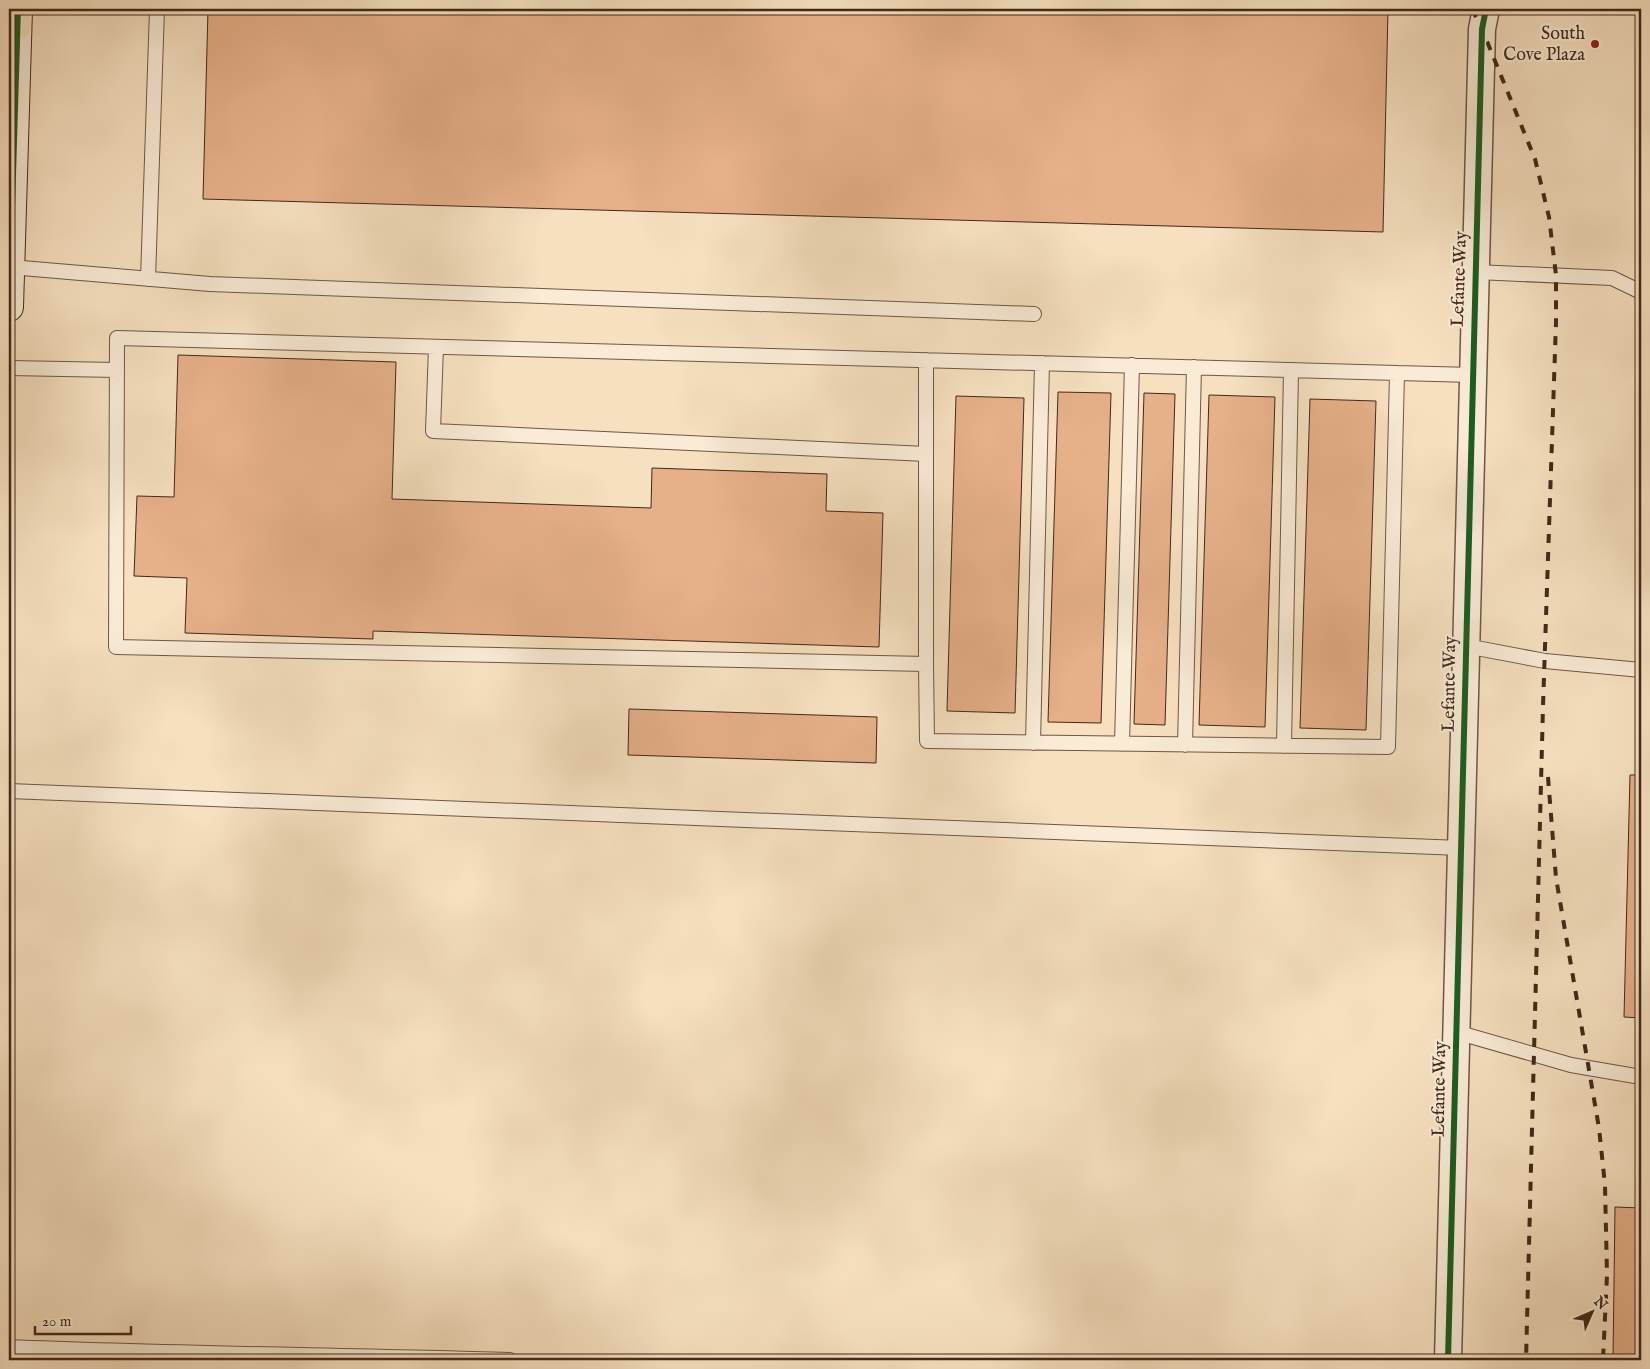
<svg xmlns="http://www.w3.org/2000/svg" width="1650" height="1369" font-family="'IM FELL English',serif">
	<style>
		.building { fill: #e6b089; stroke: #43281a }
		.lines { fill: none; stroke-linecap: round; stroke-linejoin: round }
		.lane-casing { stroke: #705644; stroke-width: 16 }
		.street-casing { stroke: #705644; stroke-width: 29 }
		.secondary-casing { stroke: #43281a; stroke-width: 30 }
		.highway-casing { stroke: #43281a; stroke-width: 30 }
		.lane { stroke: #f9ebd6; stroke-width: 14 }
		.street { stroke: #f9ebd6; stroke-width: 26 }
		.secondary { stroke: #f9ebd6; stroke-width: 28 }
		.highway { stroke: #f6e0c0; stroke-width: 28 }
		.rail { stroke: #43281a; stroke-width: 4; stroke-dasharray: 9 9; stroke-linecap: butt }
		.cycleway-casing { stroke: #f9ebd6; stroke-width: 9 }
		.cycleway { stroke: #1b5e20; stroke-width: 6 }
		.poi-dot { fill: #8f2418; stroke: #f9ebd6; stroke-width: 2 }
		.labels { text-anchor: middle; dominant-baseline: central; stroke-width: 4.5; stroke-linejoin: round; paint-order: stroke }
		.poi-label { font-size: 18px; fill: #43281a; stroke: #f9ebd6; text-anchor: end }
		.street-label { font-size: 18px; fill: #43281a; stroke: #f9ebd6 }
	</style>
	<rect width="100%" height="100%" fill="#f6e0c0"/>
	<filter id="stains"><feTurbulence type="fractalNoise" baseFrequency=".004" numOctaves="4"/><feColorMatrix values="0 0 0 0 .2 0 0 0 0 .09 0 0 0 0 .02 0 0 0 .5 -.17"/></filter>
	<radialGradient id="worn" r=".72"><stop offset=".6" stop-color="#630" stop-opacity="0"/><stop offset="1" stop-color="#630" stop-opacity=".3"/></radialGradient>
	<path class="building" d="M208 9H1388L1383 232 203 199Z
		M178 355 396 362 392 499 651 508 652 468 827 474 826 511 883 513 879 647 373 631V639L185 633 187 578 134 576 137 496 174 497Z
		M1058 392 1111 393 1101 723 1048 722Z
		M1144 393 1175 394 1165 725 1134 724Z
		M1209 395 1275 397 1265 727 1199 725Z
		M956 396 1024 398 1015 713 947 711Z
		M1310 399 1376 401 1366 730 1300 728Z
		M629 709 877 717 876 763 628 755Z
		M1630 775H1641V1018L1624 1017Z
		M1615 1207 1641 1208V1360H1613Z"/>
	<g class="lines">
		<g class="lane-casing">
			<path id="lane" d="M10 267 210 284 1034 314
				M1476 272 1612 278 1641 292
				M148 279 157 9
				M117 338 1397 373 1388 747 927 741 926 664 116 647Z
				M436 347 433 431 926 454
				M926 360V664
				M9 368 117 370
				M1397 373 1473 375
				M1466 646 1545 661 1641 670
				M1033 743 1042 363
				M1122 744 1132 365
				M1185 745 1194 367
				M1284 746 1291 370
				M9 791 1461 848
				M1456 1032 1571 1065 1641 1077
				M9 1347C176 1354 343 1355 510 1360"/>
		</g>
		<g class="street-casing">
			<path id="street" d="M1448 1360 1482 29 1486 9"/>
		</g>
		<g class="secondary-casing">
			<path id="secondary" d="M9 307 18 9"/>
		</g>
		<g class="highway-casing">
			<path id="highway" d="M14 9 17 26"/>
		</g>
		<use href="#lane" class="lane"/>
		<use href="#street" class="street"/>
		<use href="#secondary" class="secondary"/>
		<use href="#highway" class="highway"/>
		<path class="rail" d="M1472 9 1482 29 1535 159 1549 217 1556 275V322L1543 706 1526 1360
			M1548 777 1556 878 1599 1128 1605 1185 1607 1275 1603 1360"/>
		<g class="cycleway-casing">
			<path id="cycleway" d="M9 307 18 9
				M1448 1360 1482 29 1486 9"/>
		</g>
		<use href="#cycleway" class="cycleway"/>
	</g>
	<circle class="poi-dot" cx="1595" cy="44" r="5"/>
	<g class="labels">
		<g class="poi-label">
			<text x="1585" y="34">South<tspan x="1585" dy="21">Cove Plaza</tspan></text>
		</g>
		<g class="street-label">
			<text transform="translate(1460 279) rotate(-88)">Lefante Way</text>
			<text transform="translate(1450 684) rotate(-89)">Lefante Way</text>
			<text transform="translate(1440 1089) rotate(-89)">Lefante Way</text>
		</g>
	</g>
	<rect width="1650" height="1369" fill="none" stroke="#f6e0c0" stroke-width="30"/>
	<rect x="10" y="10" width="1630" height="1349" fill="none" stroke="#43281a" stroke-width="2.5"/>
	<rect x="15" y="15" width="1620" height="1339" fill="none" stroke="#43281a"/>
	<g transform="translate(1592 1312) rotate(45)" stroke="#f9ebd6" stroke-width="4" paint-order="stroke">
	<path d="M0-4L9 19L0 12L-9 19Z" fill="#43281a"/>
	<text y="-8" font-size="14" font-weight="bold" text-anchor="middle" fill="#43281a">N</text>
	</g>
	<path d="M35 1326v8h96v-8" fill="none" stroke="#43281a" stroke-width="2.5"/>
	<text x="42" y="1326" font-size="15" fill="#43281a" stroke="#f9ebd6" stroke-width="4" paint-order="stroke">20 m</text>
	<rect width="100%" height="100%" filter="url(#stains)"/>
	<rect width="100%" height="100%" fill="url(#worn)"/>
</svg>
